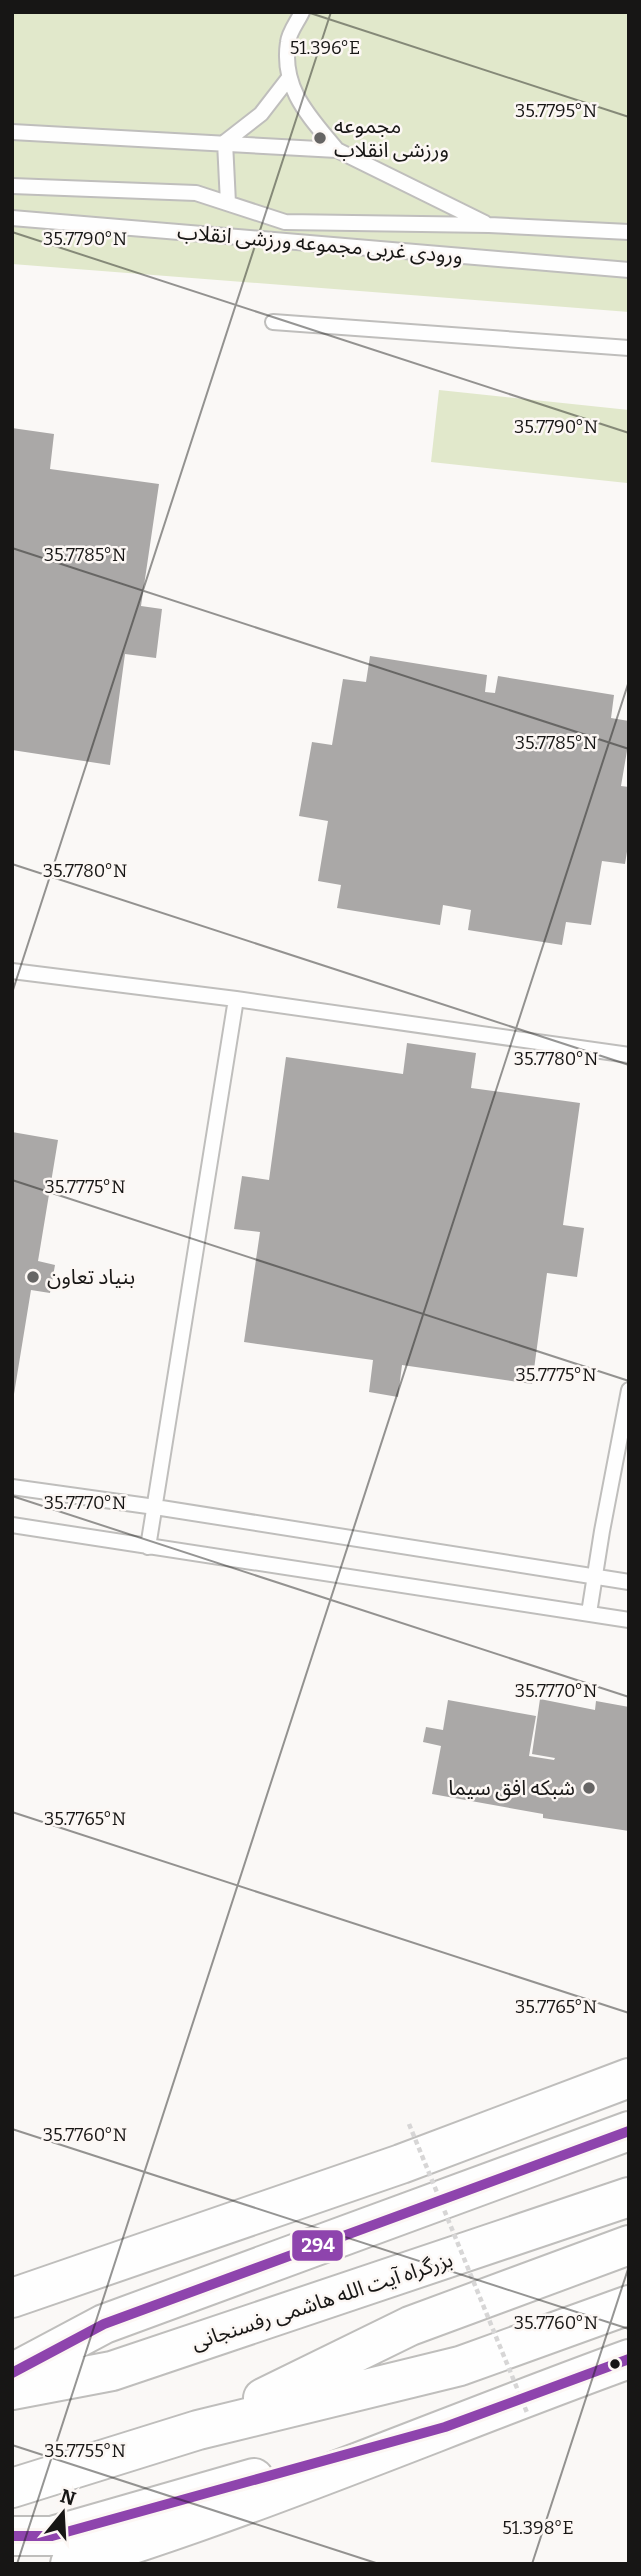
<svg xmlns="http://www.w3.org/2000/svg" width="641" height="2576" font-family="Bitter,'Noto Sans Arabic',serif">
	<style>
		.green { fill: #e1e8cb }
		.building { fill: #aaa8a7 }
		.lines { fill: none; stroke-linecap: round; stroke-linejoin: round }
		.service-casing { stroke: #bfbebc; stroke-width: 18 }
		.trunk-casing { stroke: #bfbebc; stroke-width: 42 }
		.service { stroke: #fefefe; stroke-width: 14 }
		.trunk { stroke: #fefefe; stroke-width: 38 }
		.path-bridge { stroke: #d7d6d6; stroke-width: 4.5; stroke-dasharray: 5 3.5; stroke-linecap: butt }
		.bus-1-casing { stroke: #fcf7f4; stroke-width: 16 }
		.bus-1 { stroke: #8e44ad; stroke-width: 10 }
		.ticks { fill: none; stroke: #171615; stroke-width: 2; stroke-opacity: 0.45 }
		.poi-dot { fill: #666564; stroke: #fcf7f4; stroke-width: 2.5 }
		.bus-dot { fill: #171615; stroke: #fcf7f4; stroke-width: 2.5 }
		.labels { text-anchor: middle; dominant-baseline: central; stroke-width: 5; stroke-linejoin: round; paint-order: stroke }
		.poi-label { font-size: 21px; fill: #171615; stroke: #fcf7f4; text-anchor: start }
		.street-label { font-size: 21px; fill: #171615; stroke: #fcf7f4 }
		.ticks-label { font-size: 18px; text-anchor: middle; fill: #171615; stroke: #fcf7f4; stroke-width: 5; stroke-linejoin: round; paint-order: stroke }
		.line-badge { stroke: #fcf7f4; stroke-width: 2.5 }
		.badge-label { font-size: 19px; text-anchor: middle; font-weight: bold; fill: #fff }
	</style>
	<rect width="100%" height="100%" fill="#faf8f6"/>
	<path class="green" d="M12 12H629V312L12 264Z
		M439 390 629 410 627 483 431 462Z"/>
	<path class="building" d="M12 428 54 434 50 469 159 484 141 606 162 609 156 658 125 654 110 765 12 750Z
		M370 656 487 675 485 692 495 693 498 676 614 695 611 718 629 721V739L621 786 629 787V839L625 864 602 861 591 925 566 922 562 945 468 930 471 910 443 905 440 925 337 908 341 885 318 881 328 821 299 816 312 742 332 745 343 679 366 682Z
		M407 1043 476 1053 471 1088 580 1103 563 1225 584 1228 577 1277 547 1273 532 1384 402 1365 398 1397 369 1392 373 1360 244 1342 260 1232 234 1229 242 1176 269 1180 286 1057 403 1074Z
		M12 1132 58 1140 38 1261 55 1265 50 1293 31 1290 14 1394Z
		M540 1699 595 1710 596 1701 629 1707V1831L543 1818V1814L432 1794 441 1746 423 1742 426 1727 443 1730 448 1700 536 1716 529 1756 554 1760 555 1758 532 1754Z"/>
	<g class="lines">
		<g class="service-casing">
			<path id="service" d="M302 12C298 21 289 32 288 42 281 89 309 116 337 150
				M12 132 337 150 485 223
				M12 186 196 193 285 222 489 225 629 232
				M228 203 225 142 261 114 288 79
				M12 218 629 270
				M273 322 629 348
				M12 971 236 999
				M12 1487 155 1507 629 1582
				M12 1525 629 1620
				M148 1547 236 999 629 1055
				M589 1613 602 1531 629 1390"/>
		</g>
		<g class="trunk-casing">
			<path id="trunk" d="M12 2298 401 2164 629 2078
				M12 2373 104 2324 629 2131
				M12 2390 112 2371 629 2197
				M263 2398 410 2326 629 2245
				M12 2488 198 2430 460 2366 629 2305
				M12 2536H52L254 2478
				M70 2564C260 2506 442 2427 629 2359"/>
		</g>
		<use href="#service" class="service"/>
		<use href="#trunk" class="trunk"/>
		<path class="path-bridge" d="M409 2124 528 2415"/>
		<g class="bus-1-casing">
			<path id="bus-1" d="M12 2373 104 2324 629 2131
				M12 2536H52L445 2427 629 2359"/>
		</g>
		<use href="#bus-1" class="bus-1"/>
	</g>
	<path class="ticks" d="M307 12 629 117M12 232 629 433M12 548 629 749M12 864 629 1065M12 993 331 12M12 1180 629 1381M12 1496 629 1697M12 1812 629 2013M12 2129 629 2329M12 2445 379 2564M17 2564 629 681M532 2564 629 2266"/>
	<g class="poi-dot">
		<circle cx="320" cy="138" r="7"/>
		<circle cx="33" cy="1277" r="7"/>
		<circle cx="589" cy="1788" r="7"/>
	</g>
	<circle class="bus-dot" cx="615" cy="2364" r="6"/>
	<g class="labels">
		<g class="poi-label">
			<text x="334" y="126">مجموعه<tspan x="334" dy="24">ورزشی انقلاب</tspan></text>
			<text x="47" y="1277">بنیاد تعاون</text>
			<text x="575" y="1788" text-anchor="end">شبکه افق سیما</text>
		</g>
		<g class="street-label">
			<text transform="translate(320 244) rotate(5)">ورودی غربی مجموعه ورزشی انقلاب</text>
			<text transform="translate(322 2301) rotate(-18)">بزرگراه آیت الله هاشمی رفسنجانی</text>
		</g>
	</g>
	<g class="ticks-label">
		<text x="325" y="54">51.396°E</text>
		<text x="556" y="117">35.7795°N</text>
		<text x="85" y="245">35.7790°N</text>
		<text x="556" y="433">35.7790°N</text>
		<text x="85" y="561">35.7785°N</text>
		<text x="556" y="749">35.7785°N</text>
		<text x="85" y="877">35.7780°N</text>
		<text x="556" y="1065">35.7780°N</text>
		<text x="85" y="1193">35.7775°N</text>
		<text x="556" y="1381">35.7775°N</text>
		<text x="85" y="1509">35.7770°N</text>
		<text x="556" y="1697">35.7770°N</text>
		<text x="85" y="1825">35.7765°N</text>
		<text x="556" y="2013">35.7765°N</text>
		<text x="85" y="2141">35.7760°N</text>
		<text x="556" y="2329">35.7760°N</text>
		<text x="85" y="2457">35.7755°N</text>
		<text x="538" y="2534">51.398°E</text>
	</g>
	<rect class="line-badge" x="291" y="2229" width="53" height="33" rx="7" fill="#8e44ad"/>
	<g class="badge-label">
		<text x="318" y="2252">294</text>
	</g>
	<rect width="641" height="2576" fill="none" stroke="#171615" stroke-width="28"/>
	<g transform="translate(63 2513) rotate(18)" stroke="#fcf7f4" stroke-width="5" paint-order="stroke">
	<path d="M0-5L12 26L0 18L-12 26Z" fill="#171615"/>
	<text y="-10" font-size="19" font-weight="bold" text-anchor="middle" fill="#171615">N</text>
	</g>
</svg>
